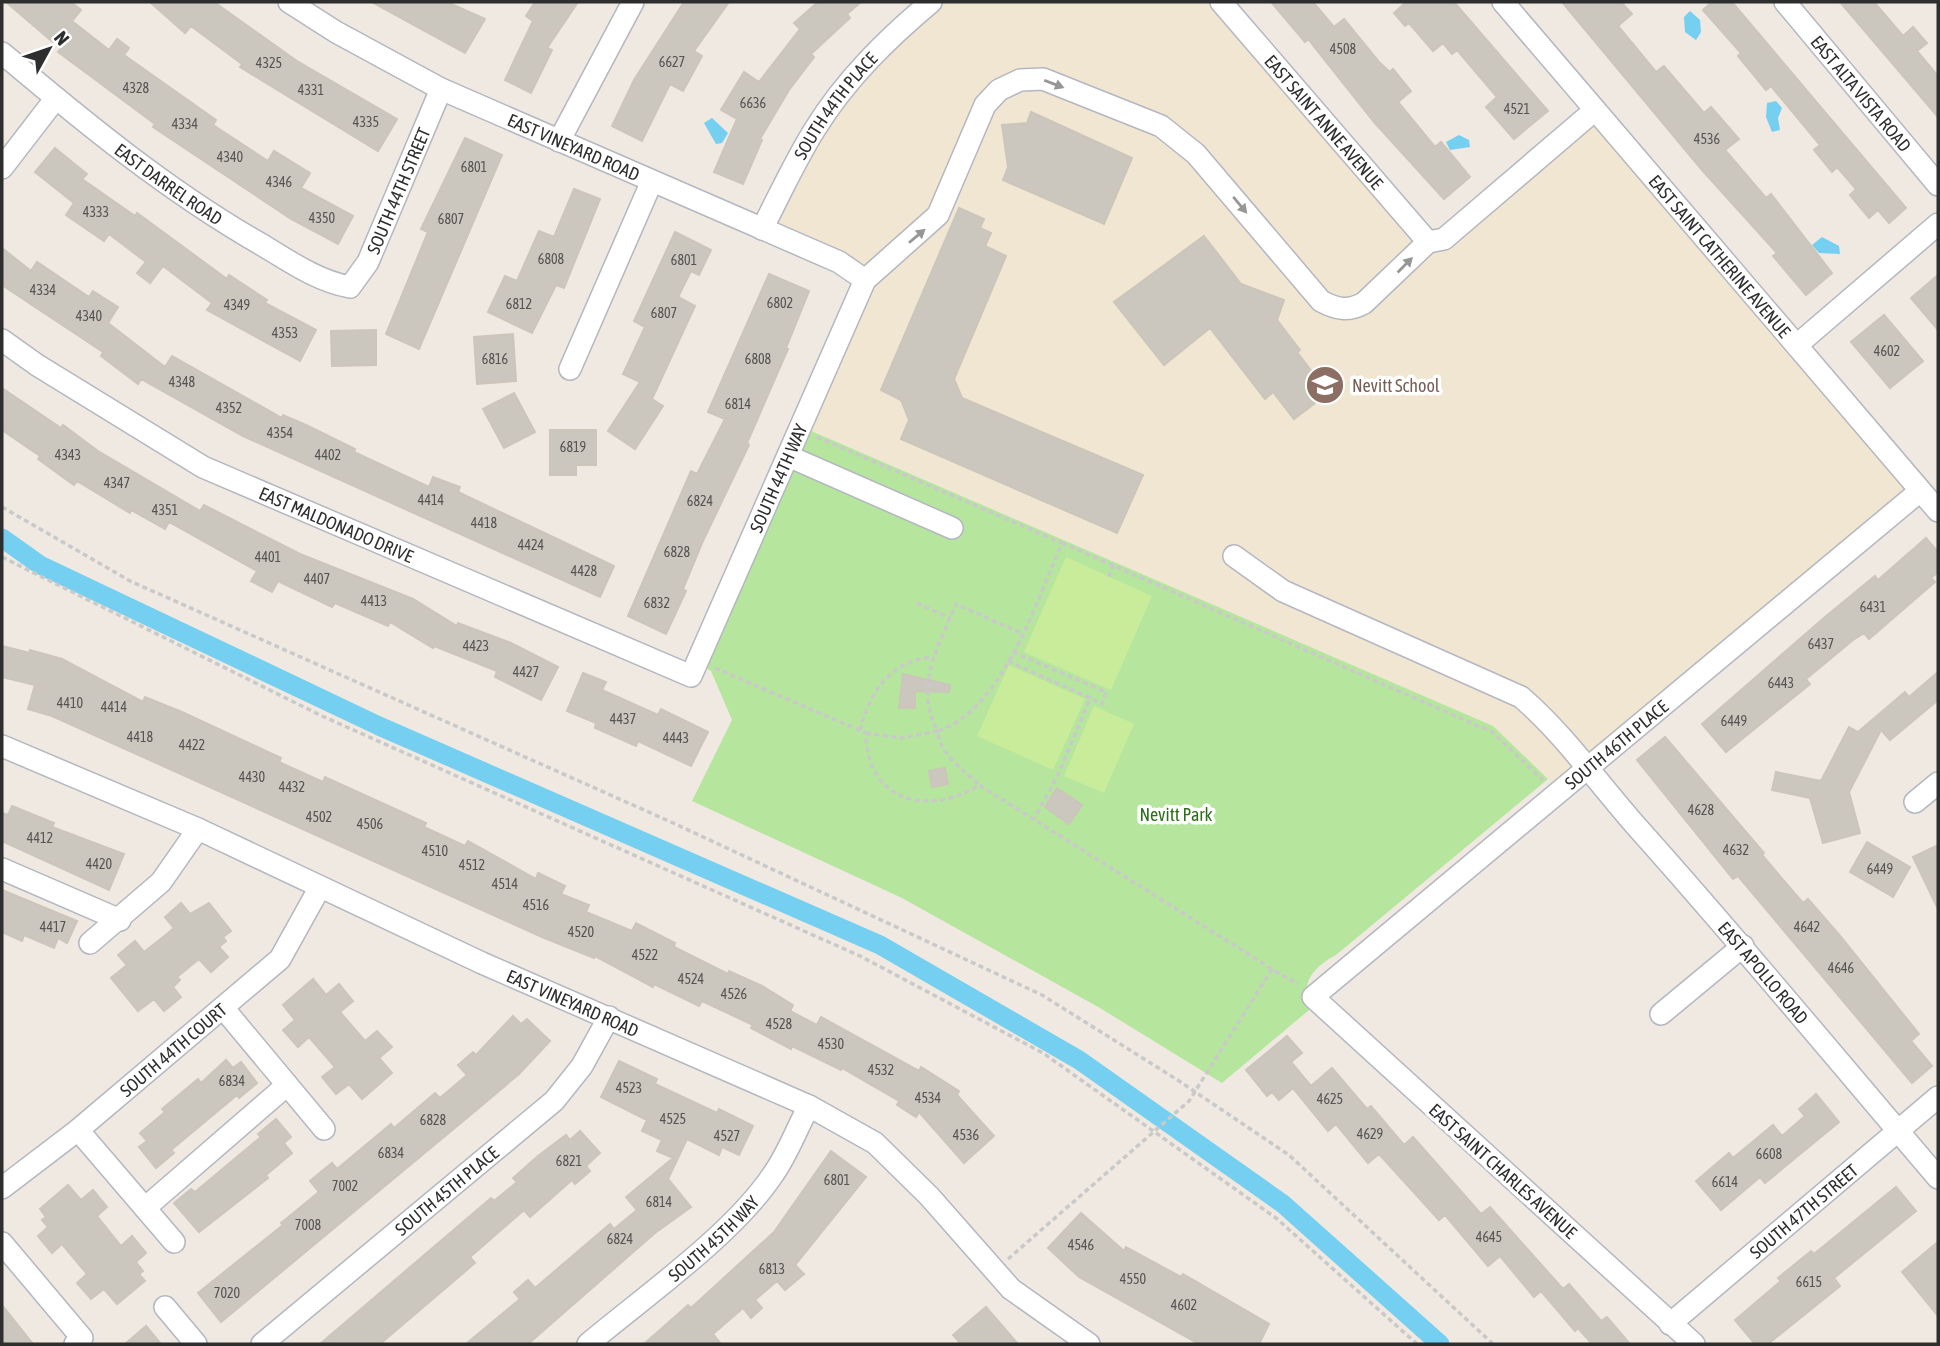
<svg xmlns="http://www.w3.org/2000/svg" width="1940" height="1346" font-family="'Asap Condensed',sans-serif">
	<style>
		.education { fill: #f0e6d1 }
		.green { fill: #b6e59e }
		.pitch { fill: #c9ec9a }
		.water { fill: #75cff0 }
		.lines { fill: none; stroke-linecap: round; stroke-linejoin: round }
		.canal { stroke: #75cff0; stroke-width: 19 }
		.building { fill: #cbc7bf; stroke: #cbc5ba; stroke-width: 2 }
		.minor-casing { stroke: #b4b7c1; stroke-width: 24 }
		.path { stroke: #c9c9c9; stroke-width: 3.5; stroke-dasharray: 5 3.5; stroke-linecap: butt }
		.minor { stroke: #fff; stroke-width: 21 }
		.oneway { fill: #969696 }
		.labels { text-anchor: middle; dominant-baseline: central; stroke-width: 7; stroke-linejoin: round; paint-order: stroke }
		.number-label { font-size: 14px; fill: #555452 }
		.street-label { font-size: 18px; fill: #2e2e2e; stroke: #fff }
		.education-label { font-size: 18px; fill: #785e54; stroke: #fff; text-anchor: start }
		.park-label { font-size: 18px; fill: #2c6e1b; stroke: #fff }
	</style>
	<rect width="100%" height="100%" fill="#efe9e1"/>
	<path class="education" d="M931 2H1221L1428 242 1595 110 1920 491 1560 790 1493 726 801 426 865 280 762 229 815 129Z"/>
	<path class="green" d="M809 430 1493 726 1548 779 1336 955C1312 968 1301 982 1309 1010L1222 1083 1100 1008 902 898 692 801 732 720 711 671 706 668Z"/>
	<path class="pitch" d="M1066 557 1152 596 1111 690 1024 652Z
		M1009 665 1085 699 1053 770 977 736Z
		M1094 706 1134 724 1104 793 1064 776Z"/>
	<path class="water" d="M1690 11 1700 20 1701 32 1696 40 1685 32 1684 17Z
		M1776 101 1782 108 1778 118 1780 130 1772 132 1766 117 1767 103Z
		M712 118 728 133 722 143 716 144 704 123Z
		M1459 135 1469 140 1470 147 1450 150 1446 142Z
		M1822 237 1839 246 1840 254 1819 253 1812 245Z"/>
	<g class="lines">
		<path class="canal" d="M2 538 40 565 379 726 880 945 1079 1060 1283 1204 1440 1344"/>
	</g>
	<path class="building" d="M6 2H71L81 10 72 21 109 50 117 39 129 48 124 55 216 120 213 125 268 161 274 151 310 173 301 188 353 216 338 244 291 219 153 127 155 124 58 52 61 49Z
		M150 2H214L297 61 397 119 378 151 240 67 242 64 191 26 185 33Z
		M372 2H447L485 19 465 53Z
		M535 2H578L547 48 552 50 531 93 505 80 533 21 526 16Z
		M684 2H729L694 51 702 56 683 91 670 84 642 141 612 126 634 80Z
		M818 2H861L847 14 850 18 811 54 814 57 789 90 760 139 762 140 743 184 714 172 737 119 721 110 744 72 759 82 800 29 794 23Z
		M1271 2H1313L1334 27 1344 19 1379 62 1390 72 1393 69 1411 91 1398 102 1435 147 1441 142 1470 177 1444 199 1374 122 1308 39 1305 42Z
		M1406 2H1454L1548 111 1514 139 1486 107 1497 97 1457 50 1452 54 1443 43 1433 51 1409 23 1405 26 1394 13Z
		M1562 2H1621L1632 14 1618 26 1656 72 1664 66 1704 113 1711 107 1739 139 1725 150 1766 198 1771 194 1832 273 1806 295 1773 256 1777 253 1702 170Z
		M1712 2H1732L1906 208 1889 223 1878 210 1869 218 1850 195 1856 189 1837 167 1832 172 1814 150 1820 145 1771 86 1766 90 1738 56 1741 53 1703 10Z
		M1840 2H1874L1903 36 1913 27 1927 43 1917 51 1938 76V117Z
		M1031 112 1132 158 1104 224 1003 180 1008 167 1002 125 1027 123Z
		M465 138 502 155 419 349 386 334 428 232 421 229Z
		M55 148 87 174 82 179 135 216 137 213 227 279 229 275 267 300 265 303 316 330 300 361 207 310 212 303 163 266 150 283 137 273 146 262 109 234 104 241 66 215 74 203 35 172Z
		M574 189 600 199 564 288 556 285 532 333 488 312 505 276 517 281 539 231 554 237Z
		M959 208 984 219 980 228 991 233 985 246 1006 256 954 379 962 398 1143 475 1117 533 901 439 909 420 901 400 881 390Z
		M675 232 711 250 699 275 691 271 678 297 695 306 652 399 663 406 635 449 608 431 640 382 623 374 645 327 634 321Z
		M1204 236 1241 284 1284 300 1277 320 1300 350 1297 352 1328 393 1294 419 1273 392 1265 399 1210 328 1164 365 1114 302Z
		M2 248 31 271 37 262 89 297 93 291 118 307 108 323 165 367 172 356 282 418 283 415 306 425 355 449 354 452 429 487 433 477 460 487 458 492 614 566 600 597 243 436 141 379 138 384 101 356 103 352 2 285Z
		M769 274 809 291 786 348 788 349 747 443 749 445 702 543 683 589 686 591 666 634 628 616 691 471 697 474 725 419 708 412Z
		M1938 275V330L1911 298Z
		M1884 315 1923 361 1890 388 1851 342Z
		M376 330V365L332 366 331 331Z
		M513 334 516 381 477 384 474 337Z
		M2 388 61 428 63 425 98 451 200 511 204 505 300 554 413 599 457 626 458 623 511 643 558 667 541 700 495 677 497 671 434 646 433 648 390 622 388 626 335 603 332 607 278 581 272 592 251 581 257 571 169 522 165 529 131 510 130 513 77 481 74 485 38 459 40 456 2 430Z
		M514 393 535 432 504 448 483 409Z
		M550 430H596V465H576V475H550Z
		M1926 538 1938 552V572L1931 578 1935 582 1869 639 1864 633 1853 640 1806 679 1810 684 1726 752 1702 724 1825 617 1875 576 1878 580Z
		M2 646 30 653V650L62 659 143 702 145 697 182 712 281 758 279 762 323 782 325 777 426 823 424 827 465 846 468 841 536 879 538 873 565 886 561 894 589 905 586 912 632 931 636 923 675 943 674 947 728 974 729 971 762 986 793 1005 790 1011 817 1025 821 1017 919 1071 921 1067 959 1091 957 1095 994 1136 964 1163 919 1112 916 1117 897 1105 899 1101 842 1068 841 1070 792 1046 791 1049 751 1028 753 1025 702 1001 699 1006 654 984 653 987 595 956 594 958 542 937 52 716 28 709 35 685 2 677Z
		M1938 672V700L1890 740 1881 730 1849 792 1860 833 1823 843 1810 798 1772 790 1776 772 1821 781 1849 727 1858 732 1905 692 1909 697Z
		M583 673 606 682 602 690 658 715 661 709 708 732 691 766 638 741 636 746 595 728 596 723 567 711Z
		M903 674 950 685 949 692 915 691V708H899Z
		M1665 737 1764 853 1762 855 1803 903 1808 899 1841 937 1919 1034 1911 1041 1932 1066 1912 1083 1738 876 1733 879 1637 760Z
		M945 768 948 784 932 787 929 771Z
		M1057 788 1082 805 1069 824 1045 807Z
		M12 806 54 823 52 827 124 854 109 890 2 841V813L8 815Z
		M1867 842 1910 867 1893 897 1850 872Z
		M1938 845V909L1913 857Z
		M2 890 77 921 67 943 58 938 54 948 24 935 22 941 2 932Z
		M181 903 190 914 209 903 231 931 223 937 226 941 219 947 228 957 211 972 199 959 177 977 180 980 173 987 181 997 164 1011 154 999 138 1011 111 978 127 965 118 955 135 941 144 952 167 934 174 928 165 917Z
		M313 979 326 995 339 984 353 1001 340 1012 365 1041 377 1031 392 1047 379 1058 392 1073 362 1099 349 1084 336 1094 322 1077 335 1067 309 1037 298 1047 283 1030 295 1020 283 1005Z
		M513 1016 521 1024 527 1019 550 1041 519 1074 474 1112 221 1322 198 1293 283 1225 281 1223 319 1192 310 1181 332 1163 337 1169 391 1124 394 1128 435 1093 440 1098 467 1075 458 1065 473 1052 476 1055Z
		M1287 1036 1302 1053 1291 1062 1311 1086 1332 1068 1367 1109 1371 1106 1404 1145 1413 1137 1481 1214 1490 1207 1563 1289 1569 1284 1601 1321 1607 1317 1630 1344H1592L1578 1328 1575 1331 1541 1291 1534 1297 1500 1256 1488 1266 1445 1215 1439 1220 1379 1154 1368 1163 1336 1124 1328 1131 1293 1088 1279 1100 1272 1092 1267 1096 1246 1070Z
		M226 1060 233 1068 241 1062 257 1083 239 1098 237 1095 171 1150 174 1153 156 1168 139 1147 147 1141 140 1133 165 1112 162 1109 198 1079 201 1083Z
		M619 1061 657 1079 655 1084 717 1113 719 1109 753 1126 739 1155 722 1147 719 1155 687 1139 668 1179 691 1207 655 1233 528 1344H466L520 1299 514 1292 528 1280 535 1288 610 1224 614 1229 637 1210 626 1197 673 1158 657 1151 662 1140 642 1131 647 1120 601 1097Z
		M1816 1094 1839 1122 1765 1183 1760 1177 1721 1210 1696 1181 1729 1153 1733 1158 1773 1125 1782 1136 1805 1116 1799 1109Z
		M276 1119 291 1137 284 1143 292 1153 266 1175 268 1178 199 1232 174 1203 191 1189 195 1192 261 1137 258 1134Z
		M580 1131 600 1153 586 1166 590 1171 575 1184 572 1180 530 1217 524 1210 470 1257 475 1263 380 1344H320L491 1198 494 1201 517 1182 513 1178 538 1156 566 1135 570 1140Z
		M831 1151 866 1177 795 1265 804 1274 785 1290 777 1281 755 1300 762 1308 751 1318 743 1308 713 1334 721 1344H644L688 1305 691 1308 774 1232Z
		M68 1185 81 1200 93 1190 107 1207 97 1216 121 1246 132 1236 146 1253 136 1262 143 1271 139 1274 145 1281 117 1304 104 1289 91 1299 77 1283 87 1274 62 1244 52 1253 38 1236 48 1227 42 1220 46 1217 40 1209Z
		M1896 1187 1916 1211 1834 1278 1840 1286 1768 1344H1755L1735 1320 1781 1281 1778 1278 1811 1251 1814 1254Z
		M1081 1213 1124 1251 1126 1247 1181 1277 1183 1274 1269 1324 1259 1344H1199L1079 1277 1048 1248Z
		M1938 1242V1316L1902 1272Z
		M2 1305 33 1344H2Z
		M986 1307 1018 1344H961L953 1335Z
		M146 1326 161 1344H125Z"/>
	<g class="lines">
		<g class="minor-casing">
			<g id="minor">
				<path id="s1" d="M289 2 336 32 441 89 839 262 865 280"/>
				<path id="s2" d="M1221 2 1428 242"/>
				<path id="s3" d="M1503 2 1938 511"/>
				<path id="s4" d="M1785 2 1938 185"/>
				<path id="s5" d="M2 53C85 123 169 192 264 246 292 263 318 281 350 287L368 262 441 89"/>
				<path d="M559 141 633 2"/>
				<path d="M2 168 56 98"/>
				<path id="s6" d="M762 229C779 196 795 161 815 129 846 79 887 39 931 2"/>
				<path d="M1428 242 1444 239 1595 110"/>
				<path id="s7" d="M2 340 37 365 203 467 691 676 865 280 938 215 985 105 999 90 1020 80 1043 79 1161 126 1196 154 1321 301C1336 309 1348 312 1364 303L1428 242"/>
				<path d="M1797 345 1938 224"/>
				<path d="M570 369 652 181"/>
				<path d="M788 456 952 528"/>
				<path id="s8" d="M1234 556 1283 591 1521 697C1564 734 1599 784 1637 827 1740 942 1838 1061 1938 1178"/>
				<path id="s9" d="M2 746 198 829 482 963 809 1106 875 1143 929 1196 1011 1289 1089 1344"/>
				<path d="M1915 802 1938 783"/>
				<path d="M2 869 120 920"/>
				<path d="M90 943 161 882 198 829"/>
				<path d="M224 1009 324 1129"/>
				<path d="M1661 1014 1743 946"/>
				<path d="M78 1130 174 1242"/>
				<path id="s10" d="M2 1188 78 1130 280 959 320 887"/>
				<path d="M145 1208 287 1085"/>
				<path d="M2 1243 82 1338 75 1344"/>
				<path d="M165 1307 196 1344"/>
				<path id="s11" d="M1670 1324 1938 1097"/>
				<path id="s12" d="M262 1344 554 1101 582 1066 609 1017"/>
				<path id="s13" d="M588 1344C645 1296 734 1234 774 1173 788 1153 797 1128 809 1106"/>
				<path id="s14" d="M1694 1344 1313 997 1920 491"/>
			</g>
		</g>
		<path class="path" d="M817 437 1062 543C1036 602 1003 709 938 731 913 689 939 644 956 604L1021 633
			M2 507 130 581 671 822 1042 995 1176 1079 1289 1155 1493 1344
			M1062 543 1492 732 1543 780
			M2 557 322 716 860 956 1043 1053 1276 1218 1417 1344
			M1109 577 1113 565
			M917 603 950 618
			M1013 652 1106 692 1102 704 1090 698
			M1008 661 1090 698 1059 773 1034 819
			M715 668 866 733C866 800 927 818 979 785L1272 969
			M928 685H941
			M860 730C869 693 891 660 933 657
			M866 733 900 738 938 731C938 753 965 771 979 785
			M1008 1259 1189 1101 1272 969 1298 984"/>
		<use href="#minor" class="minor"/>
	</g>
	<defs><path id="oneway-solid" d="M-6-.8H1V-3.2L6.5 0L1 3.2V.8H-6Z" transform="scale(1.75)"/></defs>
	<g class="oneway">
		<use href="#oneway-solid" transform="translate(1054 84) rotate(21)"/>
		<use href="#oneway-solid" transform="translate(1240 205) rotate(50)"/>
		<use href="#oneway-solid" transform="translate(917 236) rotate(-40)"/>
		<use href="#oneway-solid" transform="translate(1405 265) rotate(-45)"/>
	</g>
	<defs>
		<g id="school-disc" transform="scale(2.0125)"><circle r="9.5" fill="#8d6e63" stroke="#fff"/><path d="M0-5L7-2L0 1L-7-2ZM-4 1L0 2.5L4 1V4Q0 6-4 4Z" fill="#fff"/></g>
	</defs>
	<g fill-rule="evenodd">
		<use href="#school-disc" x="1325" y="385"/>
	</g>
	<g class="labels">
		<g class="number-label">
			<text x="1343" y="49">4508</text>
			<text x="672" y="62">6627</text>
			<text x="269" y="63">4325</text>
			<text x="136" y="88">4328</text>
			<text x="311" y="90">4331</text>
			<text x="753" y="103">6636</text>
			<text x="1517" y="109">4521</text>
			<text x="366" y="122">4335</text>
			<text x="185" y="124">4334</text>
			<text x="1707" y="139">4536</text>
			<text x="230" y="157">4340</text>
			<text x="474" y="167">6801</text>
			<text x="279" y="182">4346</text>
			<text x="96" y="212">4333</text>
			<text x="322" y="218">4350</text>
			<text x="451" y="219">6807</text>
			<text x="551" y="259">6808</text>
			<text x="684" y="260">6801</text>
			<text x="43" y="290">4334</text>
			<text x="780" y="303">6802</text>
			<text x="519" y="304">6812</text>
			<text x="237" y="305">4349</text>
			<text x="664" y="313">6807</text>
			<text x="89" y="316">4340</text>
			<text x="285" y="333">4353</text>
			<text x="1887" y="351">4602</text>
			<text x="495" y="359">6816</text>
			<text x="758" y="359">6808</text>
			<text x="182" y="382">4348</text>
			<text x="738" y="404">6814</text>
			<text x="229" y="408">4352</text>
			<text x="280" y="433">4354</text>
			<text x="573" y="447">6819</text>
			<text x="68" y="455">4343</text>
			<text x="328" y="455">4402</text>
			<text x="117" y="483">4347</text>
			<text x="431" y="500">4414</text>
			<text x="700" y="501">6824</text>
			<text x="165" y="510">4351</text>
			<text x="484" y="523">4418</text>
			<text x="531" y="545">4424</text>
			<text x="677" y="552">6828</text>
			<text x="268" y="557">4401</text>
			<text x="584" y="571">4428</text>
			<text x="317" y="579">4407</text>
			<text x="374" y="601">4413</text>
			<text x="657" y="603">6832</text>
			<text x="1873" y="607">6431</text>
			<text x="1821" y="644">6437</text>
			<text x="476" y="646">4423</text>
			<text x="526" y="672">4427</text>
			<text x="1781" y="683">6443</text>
			<text x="70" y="703">4410</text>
			<text x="114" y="707">4414</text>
			<text x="623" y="719">4437</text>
			<text x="1734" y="721">6449</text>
			<text x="140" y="737">4418</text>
			<text x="676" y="738">4443</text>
			<text x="192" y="745">4422</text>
			<text x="252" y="777">4430</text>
			<text x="292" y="787">4432</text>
			<text x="1701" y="810">4628</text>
			<text x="319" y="817">4502</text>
			<text x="370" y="824">4506</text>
			<text x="40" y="838">4412</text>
			<text x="1736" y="850">4632</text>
			<text x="435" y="851">4510</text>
			<text x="99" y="864">4420</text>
			<text x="472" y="865">4512</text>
			<text x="1880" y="869">6449</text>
			<text x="505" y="884">4514</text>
			<text x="536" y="905">4516</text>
			<text x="53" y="927">4417</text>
			<text x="1807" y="927">4642</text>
			<text x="581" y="932">4520</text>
			<text x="645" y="955">4522</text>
			<text x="1841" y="968">4646</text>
			<text x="691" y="979">4524</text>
			<text x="734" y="994">4526</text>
			<text x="779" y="1024">4528</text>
			<text x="831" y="1044">4530</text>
			<text x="881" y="1070">4532</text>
			<text x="232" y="1081">6834</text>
			<text x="629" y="1088">4523</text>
			<text x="928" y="1098">4534</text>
			<text x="1330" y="1099">4625</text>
			<text x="673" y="1119">4525</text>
			<text x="433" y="1120">6828</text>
			<text x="1370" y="1134">4629</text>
			<text x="966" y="1135">4536</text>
			<text x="727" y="1136">4527</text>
			<text x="391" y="1153">6834</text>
			<text x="1769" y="1154">6608</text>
			<text x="569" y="1161">6821</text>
			<text x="837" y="1180">6801</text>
			<text x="1725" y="1182">6614</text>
			<text x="345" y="1186">7002</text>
			<text x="659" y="1202">6814</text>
			<text x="308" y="1225">7008</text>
			<text x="1489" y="1237">4645</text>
			<text x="620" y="1239">6824</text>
			<text x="1081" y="1245">4546</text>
			<text x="772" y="1269">6813</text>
			<text x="1133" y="1279">4550</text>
			<text x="1809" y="1282">6615</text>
			<text x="227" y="1293">7020</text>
			<text x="1184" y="1305">4602</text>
		</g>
		<g class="street-label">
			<text stroke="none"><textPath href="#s4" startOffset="119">EAST ALTA VISTA ROAD</textPath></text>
			<text stroke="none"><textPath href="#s6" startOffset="144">SOUTH 44TH PLACE</textPath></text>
			<text stroke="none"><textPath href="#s2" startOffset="158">EAST SAINT ANNE AVENUE</textPath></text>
			<text stroke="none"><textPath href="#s1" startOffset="320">EAST VINEYARD ROAD</textPath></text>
			<text stroke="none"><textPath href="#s5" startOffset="212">EAST DARREL ROAD</textPath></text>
			<text stroke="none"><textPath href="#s5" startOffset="530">SOUTH 44TH STREET</textPath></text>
			<text stroke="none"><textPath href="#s3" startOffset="334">EAST SAINT CATHERINE AVENUE</textPath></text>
			<text stroke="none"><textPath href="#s7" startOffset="985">SOUTH 44TH WAY</textPath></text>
			<text stroke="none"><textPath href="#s7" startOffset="383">EAST MALDONADO DRIVE</textPath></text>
			<text stroke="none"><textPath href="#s14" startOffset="910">SOUTH 46TH PLACE</textPath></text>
			<text stroke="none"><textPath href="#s8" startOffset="688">EAST APOLLO ROAD</textPath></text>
			<text stroke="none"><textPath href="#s9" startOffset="626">EAST VINEYARD ROAD</textPath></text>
			<text stroke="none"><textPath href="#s10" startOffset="220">SOUTH 44TH COURT</textPath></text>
			<text transform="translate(1503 1171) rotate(42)">EAST SAINT CHARLES AVENUE</text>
			<text stroke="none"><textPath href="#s12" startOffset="240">SOUTH 45TH PLACE</textPath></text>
			<text stroke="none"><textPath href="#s11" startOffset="175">SOUTH 47TH STREET</textPath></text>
			<text stroke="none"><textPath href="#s13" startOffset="164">SOUTH 45TH WAY</textPath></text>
		</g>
		<g class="education-label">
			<text x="1352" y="385">Nevitt School</text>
		</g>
		<g class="park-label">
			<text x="1176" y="814">Nevitt Park</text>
		</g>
	</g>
	<rect width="1940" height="1346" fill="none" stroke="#2e2e2e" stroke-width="7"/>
	<g transform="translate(49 49) rotate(50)" stroke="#ffffff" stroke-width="5" paint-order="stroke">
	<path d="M0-5L12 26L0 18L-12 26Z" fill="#2e2e2e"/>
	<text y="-10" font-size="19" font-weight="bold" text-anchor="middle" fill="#2e2e2e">N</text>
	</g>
</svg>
